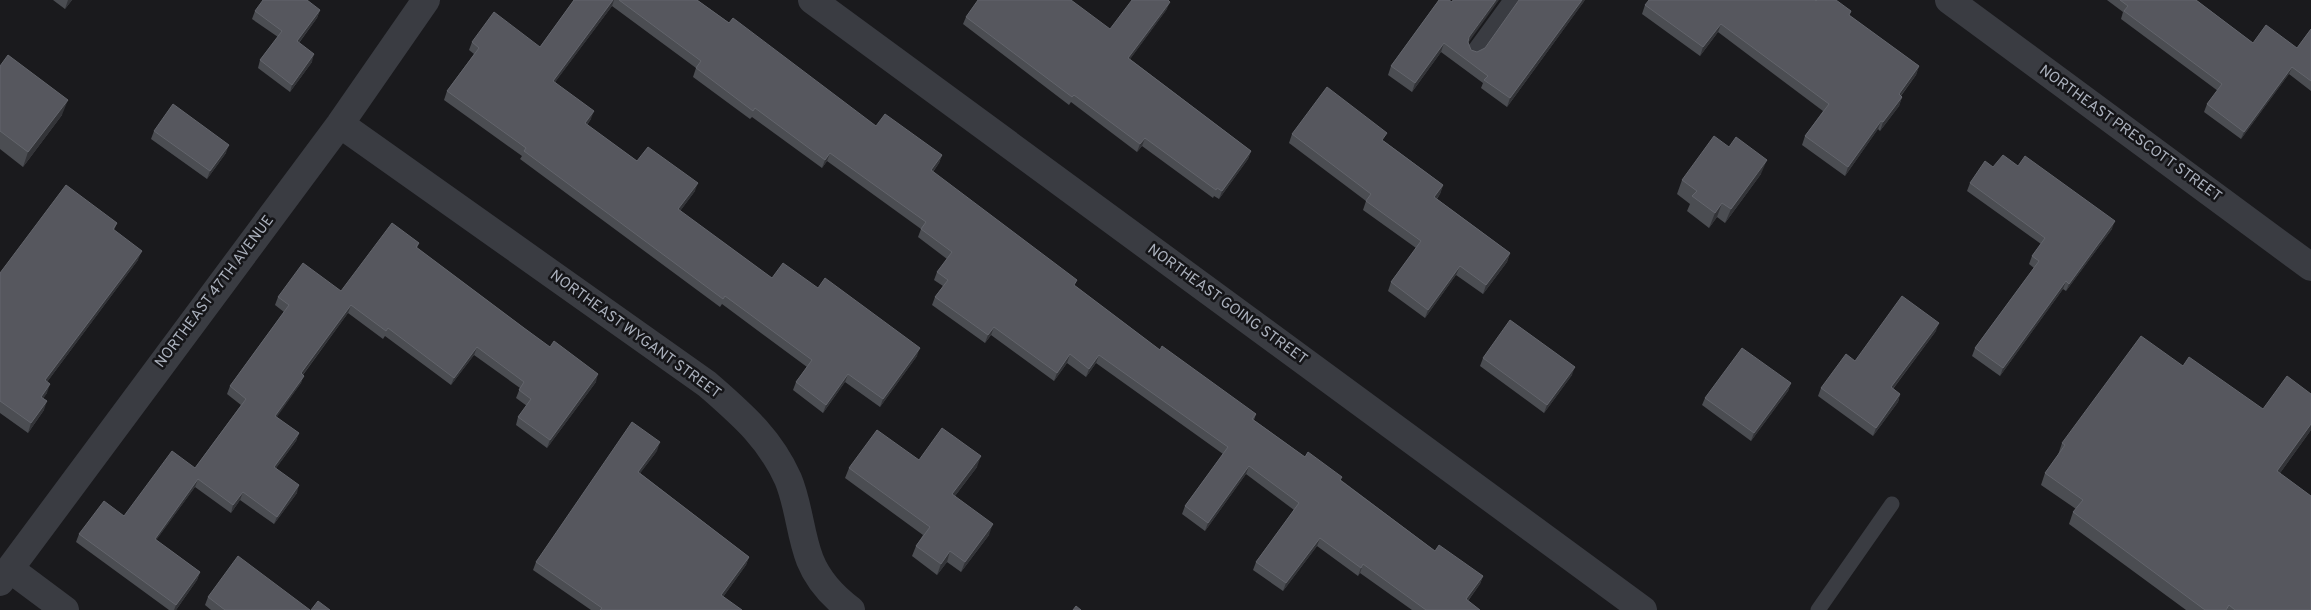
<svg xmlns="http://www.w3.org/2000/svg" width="2311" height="610" font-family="Overpass,sans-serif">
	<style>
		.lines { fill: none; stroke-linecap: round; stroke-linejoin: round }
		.service { stroke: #3a3c42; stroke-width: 15 }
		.minor { stroke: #3a3c42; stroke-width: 28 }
		.tertiary { stroke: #3a3c42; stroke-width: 28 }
		.wall { fill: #4b4d52 }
		.shaded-wall { fill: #333438 }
		.building { fill: #56575e; stroke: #63656c }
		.labels { text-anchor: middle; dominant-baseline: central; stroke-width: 5; stroke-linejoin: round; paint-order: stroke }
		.street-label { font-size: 15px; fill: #abb1bd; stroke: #151518 }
	</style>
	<rect width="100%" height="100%" fill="#1a1a1d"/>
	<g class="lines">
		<path class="service" d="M1474 51 1511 0
			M1818 610 1892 504"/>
		<path class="minor" d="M812 0 1643 610
			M340 124 707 384C741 414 769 437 788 479 799 505 800 535 810 560 818 580 835 598 851 610
			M10 569 65 610
			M0 582 340 124 426 0"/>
		<path class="tertiary" d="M1949 0 2311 267"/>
	</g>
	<path class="wall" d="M53 0H72L65 9Z
		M574 0H697L876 126 942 155 939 163 933 172 1075 286 1160 350 1256 414 1254 420 1305 457 1341 480 1435 551 1483 576 1480 584 1468 601 1480 610H1412L1360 573 1358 576 1317 546 1283 591 1253 570 1256 562 1294 510 1246 474 1205 531 1182 514 1185 506 1223 454 1096 363 1086 377 1067 363 1054 381 991 335 985 343 932 305 935 297 943 286 934 280 937 272 947 259 918 237 921 229 827 161 822 168 752 117 750 119 693 77 696 68 612 6 555 82 591 119 587 125 637 161 695 191 680 211 772 278 818 288 917 356 880 407 845 382 823 413 793 390 796 382 807 367 722 304 720 307 520 159 522 156 444 100 447 91 474 54 469 50 472 42 540 47Z
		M1439 0 1468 43 1471 50 1477 52 1585 0 1507 107 1481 88 1483 83 1441 52 1412 92 1388 75 1391 66Z
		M2107 0H2196L2253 43 2297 48 2311 29V91L2289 74 2241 139 2204 112 2207 104 2218 91 2121 19 2123 12Z
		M1645 5 1850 16 1919 66 1916 75 1901 96 1902 97 1899 106 1880 131 1878 129 1845 176 1802 145 1805 136 1823 111 1718 32 1700 56 1642 14Z
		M1167 9 1130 59 1251 151 1248 159 1219 199 1214 196 1213 198 1142 146 1137 152 1071 102 1069 105 963 24 966 17 1110 29Z
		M320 10 317 18 299 43 312 62 290 92 258 68 260 60 278 37 252 19 255 11Z
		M0 66 62 115 23 167 0 149Z
		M154 131 226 153 207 179 151 139Z
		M1292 134 1384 141 1443 185 1440 194 1437 199 1510 253 1507 262 1483 294 1456 275 1425 318 1388 291 1391 282 1416 248 1363 210 1366 201 1289 143Z
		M2018 166 2112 229 2066 291 2063 289 2000 376 1972 356 1975 348 2034 268 2029 264 2032 256 2041 244 1967 191 1970 183 1993 167Z
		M1761 174 1725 223 1717 217 1709 228 1687 211 1690 204 1677 194 1682 180Z
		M117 223 114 230 138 260 47 382V393L43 398 44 410 28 433 0 413V273Z
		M419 243 417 248 596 382 547 448 516 425 518 417 527 406 516 398 520 388 474 355 451 385 385 336 383 339 348 313 303 375 301 383 276 417 299 433 296 441 276 468 297 493 274 524 240 500 231 513 195 487 156 540 200 572 197 580 176 610H169L76 542 79 534 124 516 195 468 241 405 227 394 230 386 284 312 275 305 278 297 341 291Z
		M1936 331 1893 389 1900 394 1898 402 1873 436 1818 396 1821 388 1855 361Z
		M1483 358 1572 375 1544 413 1480 366Z
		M1791 383 1788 391 1751 441 1702 405 1705 398Z
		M2311 394V430L2280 473 2311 610H2186L2069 524 2073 512 2076 509 2041 485 2045 473 2058 455 2062 443 2263 409Z
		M657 451 640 473 749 557 746 565 723 597 742 610H591L533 570 536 562Z
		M919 460 977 467 955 496 989 535 961 572 947 562 937 575 912 556 916 546 923 535 845 478 849 468Z
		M208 597 310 610H211L205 605Z"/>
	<path class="shaded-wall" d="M68 0H72L65 9Z
		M613 0H614L612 6 550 89 553 81Z
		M1496 0H1499L1466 46 1469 37Z
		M1582 0H1585L1507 107 1510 98Z
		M1170 2 1167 9 1125 66 1128 58Z
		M320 10 317 18 294 49 297 41Z
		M1721 24 1718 32 1700 56 1703 47Z
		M1444 43 1441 52 1412 92 1415 83Z
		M314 54 312 62 290 92 292 85Z
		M1919 66 1916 75 1895 103 1899 94Z
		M2292 67 2289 74 2241 139 2244 132Z
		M1902 97 1899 106 1880 131 1883 122Z
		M68 100 62 115 23 167 28 152Z
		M594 111 591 119 582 131 585 123Z
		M1881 121 1878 129 1845 176 1848 167Z
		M1145 138 1142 146 1137 152 1140 144Z
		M229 145 226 153 207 179 210 171Z
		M1251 151 1248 159 1219 199 1222 191Z
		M830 153 827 161 822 168 825 160Z
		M942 155 939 163 928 178 931 170Z
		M1767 160 1761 174 1725 223 1731 209Z
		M698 183 695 191 675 218 678 209Z
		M1443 185 1440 194 1431 206 1434 197Z
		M1722 203 1717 217 1709 228 1715 213Z
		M2115 221 2112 229 2066 291 2069 284Z
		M142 251 138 260 41 390 45 380Z
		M1510 253 1507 262 1483 294 1486 285Z
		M1460 266 1456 275 1425 318 1428 310Z
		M2066 281 2063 289 2000 376 2003 368Z
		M351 305 348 313 298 381 301 373Z
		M1939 323 1936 331 1888 395 1891 387Z
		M994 327 991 335 985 343 988 335Z
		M477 347 474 355 451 385 454 378Z
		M920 348 917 356 880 407 883 399Z
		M1070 354 1067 363 1054 381 1057 373Z
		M1099 355 1096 363 1086 377 1089 369Z
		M1575 367 1572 375 1544 413 1547 405Z
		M598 374 596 382 547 448 550 440Z
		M848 374 845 382 823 413 826 405Z
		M304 376 301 383 272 424 275 416Z
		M1791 383 1788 391 1751 441 1754 433Z
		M50 384 47 393 38 406 41 397Z
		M1900 394 1898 402 1873 436 1876 428Z
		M47 401 44 410 28 433 31 423Z
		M2311 424V430L2273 483 2277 471Z
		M299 433 296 441 271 475 274 467Z
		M660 442 657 451 635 480 638 472Z
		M981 456 977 467 948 505 952 494Z
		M1249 466 1246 474 1205 531 1208 523Z
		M198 479 195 487 152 546 155 539Z
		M299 485 297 493 274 524 277 517Z
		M243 492 240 500 231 513 233 505Z
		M993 524 989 535 961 572 965 562Z
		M1320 538 1317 546 1283 591 1286 583Z
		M950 551 947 562 937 575 941 564Z
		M749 557 746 565 718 604 721 595Z
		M1363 564 1360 573 1358 576 1361 568Z
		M200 572 197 580 176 610H174L176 605Z
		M1483 576 1480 584 1463 607 1466 599Z"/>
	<path class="building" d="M263 0H307L320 10 297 41 314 54 292 85 260 60 282 31 255 11Z
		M574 0H613L553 81 594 111 585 123 637 161 648 147 698 183 678 209 772 278 783 263 818 288 825 278 920 348 883 399 848 374 826 405 796 382 812 360 725 296 723 299 524 151 526 148 447 91 479 48 472 42 494 12 540 47Z
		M619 0H697L729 23 733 18 876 126 885 114 942 155 931 170 1077 280 1074 285 1160 350 1162 346 1256 414 1252 419 1305 457 1308 452 1342 477 1340 480 1435 551 1439 545 1483 576 1466 599 1480 610H1426L1363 564 1361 568 1320 538 1286 583 1256 562 1299 503 1249 466 1208 523 1185 506 1228 447 1099 355 1089 369 1070 354 1057 373 994 327 988 335 935 297 948 280 937 272 952 252 921 229 926 222 830 153 825 160 755 108 753 111 696 68 701 61Z
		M978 0H1071L1110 29 1132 0H1168L1170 2 1128 58 1251 151 1222 191 1217 188 1216 190 1145 138 1140 144 1074 95 1072 97 966 17Z
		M1439 0H1449L1452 2 1453 0H1496L1469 37 1468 42 1471 50 1477 52 1485 48 1519 0H1582L1510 98 1484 80 1488 76 1444 43 1415 83 1391 66Z
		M1649 0H1815L1816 1 1817 0H1836L1851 11 1849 15 1919 66 1899 94 1902 97 1883 122 1881 121 1848 167 1805 136 1829 104 1721 24 1703 47 1645 5Z
		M2120 0H2196L2253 43 2266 25 2297 48 2311 29V81L2292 67 2244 132 2207 104 2222 84 2124 11 2128 6Z
		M8 55 68 100 28 152 0 131V66Z
		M1327 87 1387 133 1382 140 1443 185 1434 197 1510 253 1486 285 1460 266 1428 310 1391 282 1421 241 1366 201 1371 194 1292 134Z
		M173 104 229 145 210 171 154 131Z
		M1714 136 1729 147 1736 137 1767 160 1731 209 1722 203 1715 213 1692 196 1697 191 1682 180Z
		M2003 155 2018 166 2025 156 2115 221 2069 284 2066 281 2003 368 1975 348 2039 261 2032 256 2045 238 1970 183 1985 161 1993 167Z
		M66 185 117 223 113 229 142 251 45 380 50 384 41 397 47 401 31 423 0 401V273Z
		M392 223 419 243 416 247 524 328 550 347 554 341 598 374 550 440 518 417 531 399 519 390 524 382 477 347 454 378 388 328 386 331 351 305 301 373 304 376 275 416 299 433 274 467 299 485 277 517 243 492 233 505 198 479 155 539 200 572 176 605 79 534 104 501 124 516 172 451 195 468 246 399 230 386 289 305 278 297 303 263 341 291Z
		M1902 296 1939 323 1891 387 1900 394 1876 428 1821 388 1846 354 1855 361Z
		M1510 320 1575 367 1547 405 1483 358Z
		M2141 336 2183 366 2189 357 2263 409 2287 376 2311 394V424L2277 471 2311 496V610H2235L2229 605 2226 610H2205L2073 512 2083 500 2045 473 2065 445 2062 443Z
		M1742 348 1791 383 1754 433 1705 398Z
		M632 422 660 442 638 472 749 557 721 595 742 610H600L602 608 536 562Z
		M942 428 981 456 952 494 993 524 965 562 950 551 941 564 916 546 930 527 849 468 877 430 919 460Z
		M238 556 310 610H225L208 597Z
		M318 601 330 610H311Z
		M1076 606 1081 610H1073Z"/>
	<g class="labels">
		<g class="street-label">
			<text transform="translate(2130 134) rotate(36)">NORTHEAST PRESCOTT STREET</text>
			<text transform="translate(215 292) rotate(-53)">NORTHEAST 47TH AVENUE</text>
			<text transform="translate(1227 305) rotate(36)">NORTHEAST GOING STREET</text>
			<text transform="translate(635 335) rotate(36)">NORTHEAST WYGANT STREET</text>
		</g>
	</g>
</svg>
